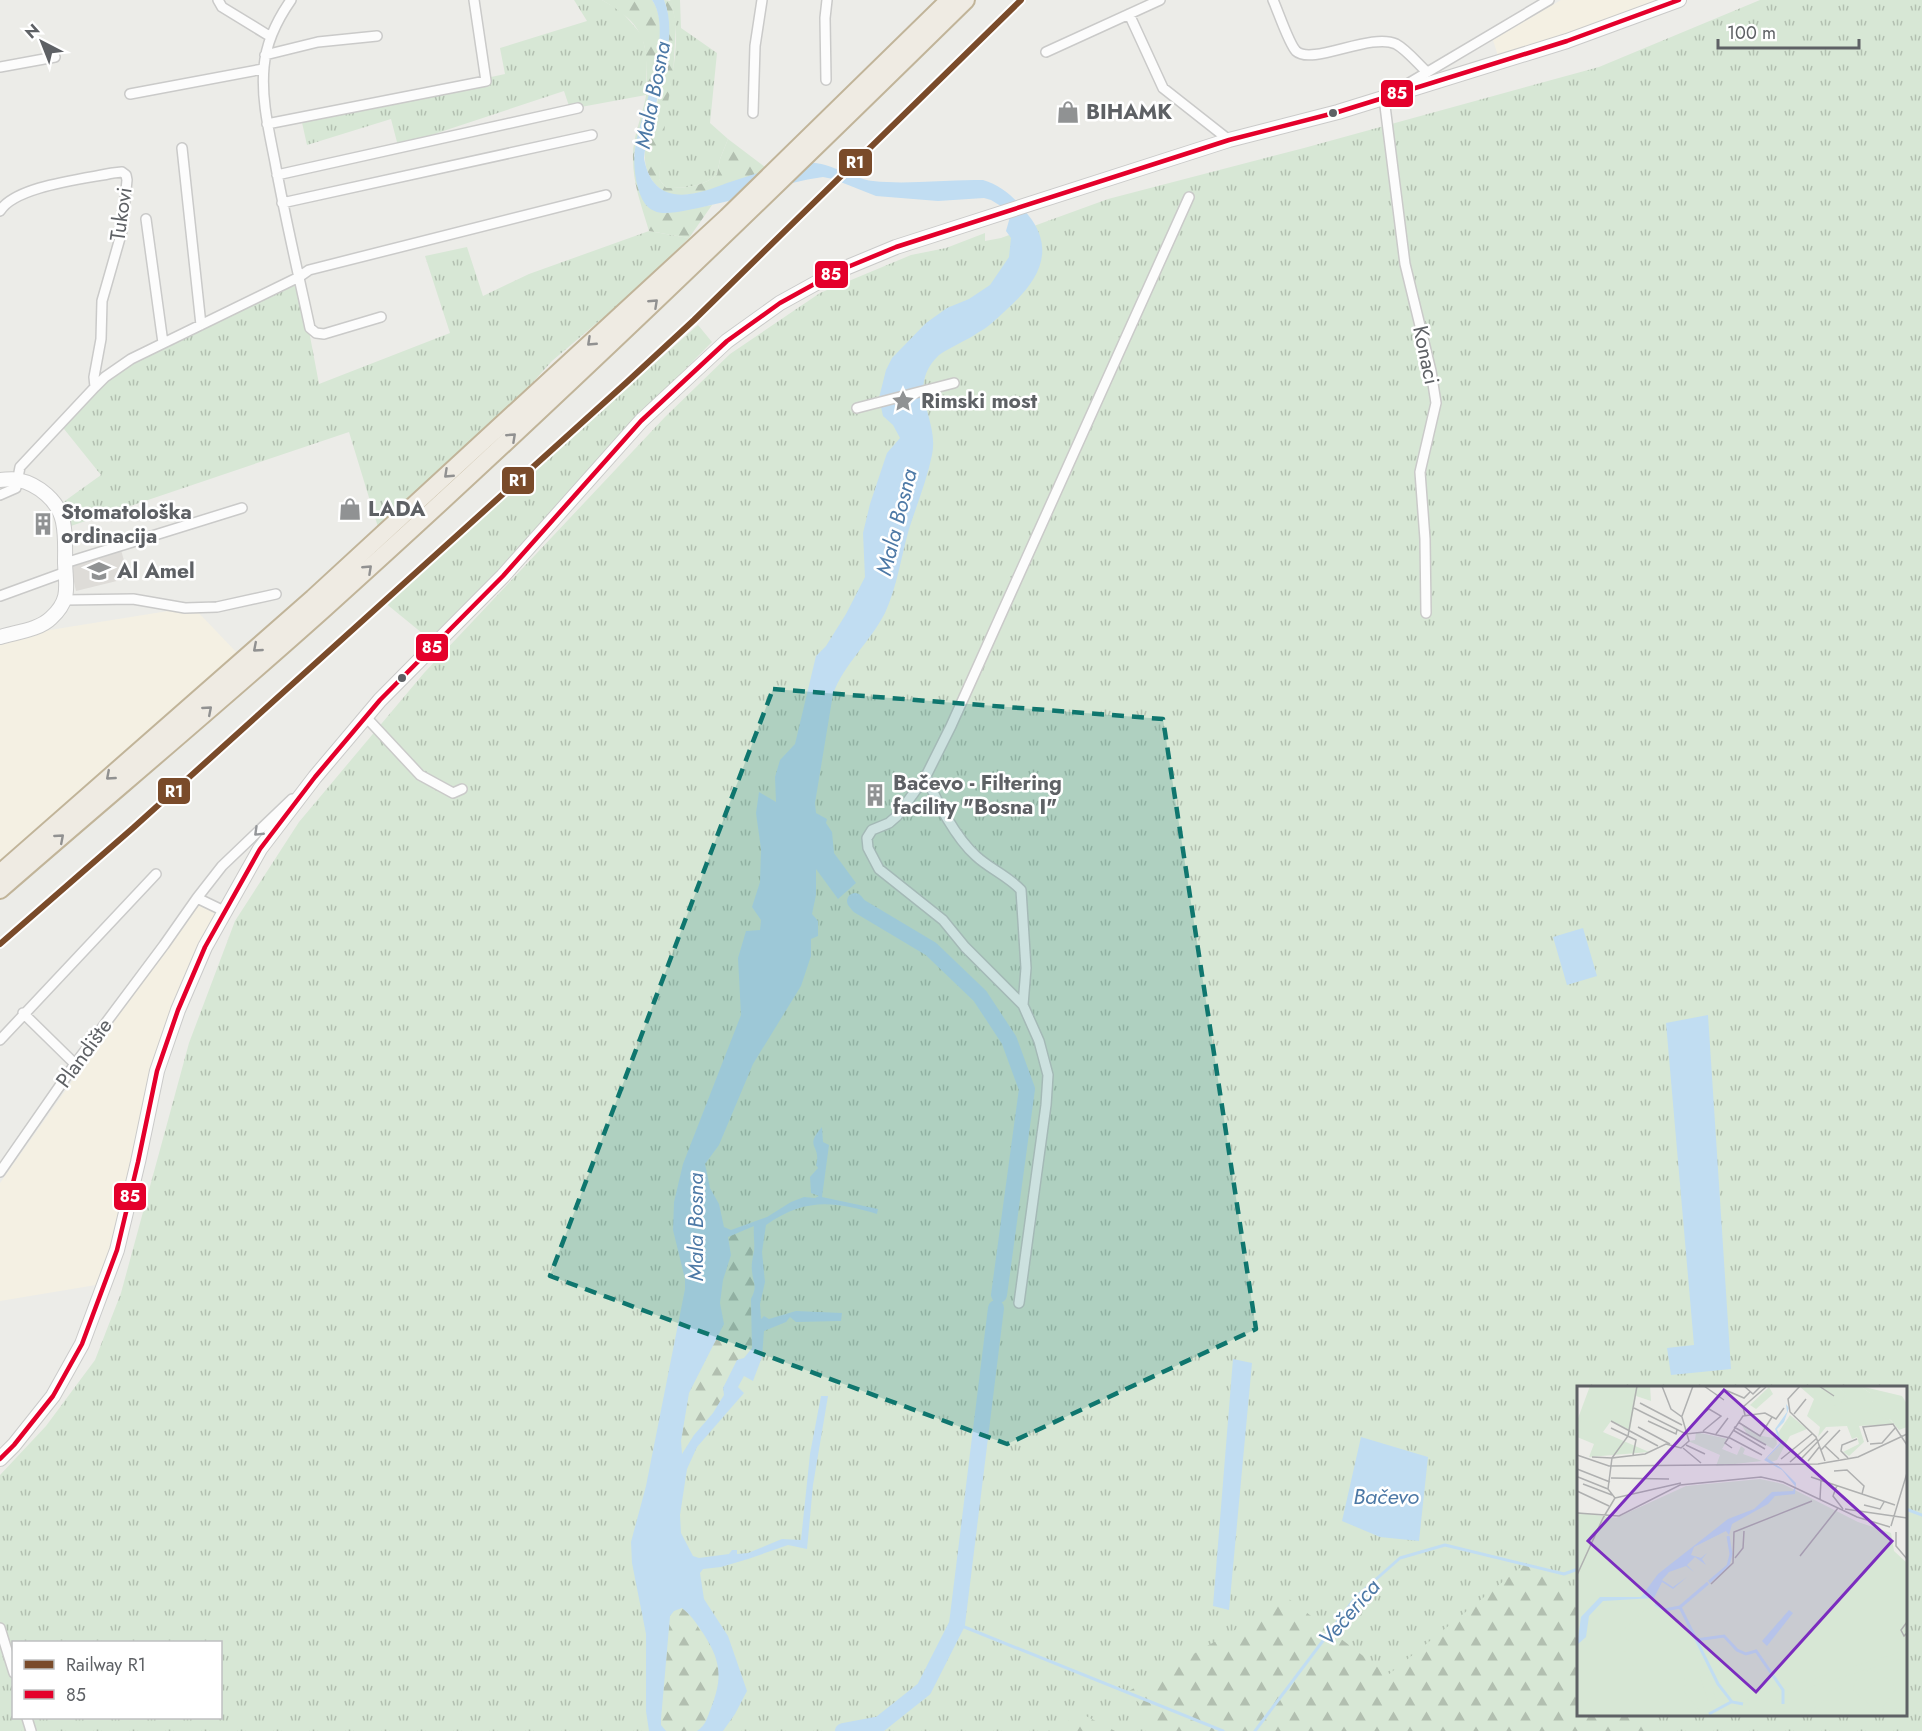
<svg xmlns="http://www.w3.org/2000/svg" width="1922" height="1731" font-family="Jost,sans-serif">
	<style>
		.commercial { fill: #f4f0e3 }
		.education { fill: #dedcd8 }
		.grass { fill: url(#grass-tufts); fill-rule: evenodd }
		.forest { fill: url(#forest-firs) }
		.water { fill: #c1ddf2; fill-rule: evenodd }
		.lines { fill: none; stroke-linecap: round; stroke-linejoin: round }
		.stream { stroke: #c1ddf2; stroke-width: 3 }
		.river { stroke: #c1ddf2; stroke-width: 16 }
		.street-casing { stroke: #cacac9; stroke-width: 12 }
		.secondary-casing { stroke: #cacac9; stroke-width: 16 }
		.highway-casing { stroke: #c1b499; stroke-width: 20 }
		.street { stroke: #fcfcfc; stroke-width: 9 }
		.secondary { stroke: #fcfcfc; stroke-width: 14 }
		.highway { stroke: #efebe3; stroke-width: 16 }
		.bus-1-casing { stroke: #fff; stroke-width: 9 }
		.bus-1 { stroke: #e4002b; stroke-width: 4.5 }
		.rail-1-casing { stroke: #fff; stroke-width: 10 }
		.rail-1 { stroke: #7a4b2a; stroke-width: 6 }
		.oneway { stroke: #919191 }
		.oneway2 { stroke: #95979a }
		.marked { fill: #0f766e; fill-opacity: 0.2; stroke: #0f766e; stroke-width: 4.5; stroke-dasharray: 12 8; stroke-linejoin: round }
		.bus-dot { fill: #5e6165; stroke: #fff; stroke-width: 2 }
		.labels { text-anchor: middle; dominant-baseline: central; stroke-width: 5; stroke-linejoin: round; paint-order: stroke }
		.poi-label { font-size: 21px; font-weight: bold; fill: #5e6165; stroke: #fff; text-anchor: start }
		.street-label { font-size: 21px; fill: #5e6165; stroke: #fff }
		.water-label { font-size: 22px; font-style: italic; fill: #4d79a6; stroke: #fff }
		.inset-river { fill: none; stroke: #c1ddf2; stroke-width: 3 }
		.inset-road { fill: none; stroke: #afb0b0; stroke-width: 1.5 }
		.view { fill: #7b2cbf; fill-opacity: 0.15; stroke: #7b2cbf; stroke-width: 3 }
		.inset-edge { fill: none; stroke: #5e6165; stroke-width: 3 }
		.line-badge { stroke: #fff; stroke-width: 2 }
		.badge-label { font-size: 16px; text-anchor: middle; font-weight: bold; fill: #fff }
	</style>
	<defs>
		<pattern id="grass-tufts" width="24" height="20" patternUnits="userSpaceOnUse" patternTransform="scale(1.5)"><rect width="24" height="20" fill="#d7e7d5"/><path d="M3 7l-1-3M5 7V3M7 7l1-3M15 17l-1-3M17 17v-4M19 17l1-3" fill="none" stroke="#b2bfb0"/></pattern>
		<pattern id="forest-firs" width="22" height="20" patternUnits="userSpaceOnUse" patternTransform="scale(1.5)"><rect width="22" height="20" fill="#d7e7d5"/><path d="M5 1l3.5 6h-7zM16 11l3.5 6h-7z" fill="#b2bfb0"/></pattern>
	</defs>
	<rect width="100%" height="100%" fill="#ecece8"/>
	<path class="commercial" d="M1561 0H1679L1500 62 1493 40Z
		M193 607 240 656 0 862V638Z
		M199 902 228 914 205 947 157 1071 102 1284 0 1301V1183Z"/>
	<path class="education" d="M121 550 129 578 76 591 70 564Z"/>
	<path class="grass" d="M574 0H602L621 11 642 35 647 58 646 95 570 109 564 91 398 146 391 119 307 145 301 118 505 74 500 48 587 21Z
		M670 0H680L681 28 717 53 710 123 728 139 720 159 717 175C701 187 686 188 666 188L659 179C661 155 662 129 667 105 673 72 682 33 670 0Z
		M1760 0H1922V1731H0V1475L46 1426 95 1360 121 1293 189 1043 235 921 299 822 424 673 665 417 730 354 820 293 911 255 946 248 985 233V241L1001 238 1108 199 1304 148 1599 67ZM1578 1388H1906V1714H1578ZM14 1642H220V1718H14Z
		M649 231 689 238 632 293 552 361 487 433 378 527 349 432 65 528 62 503 101 475 60 424 102 385 137 360 300 283 319 384 450 333 425 256 467 247 483 296 529 274Z
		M698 325 712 342 628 427 433 642 384 602Z"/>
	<path class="forest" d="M602 0H652C676 32 639 118 634 156L664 213 712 205 689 238 649 231C642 207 633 184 633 159 632 137 642 118 646 96 647 89 647 81 647 73 647 33 636 20 602 0Z
		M664 0 671 1 676 23 673 77 667 107 659 179 666 188C686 188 701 187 717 175L720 159 728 139 769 170C745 178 700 197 675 195 666 194 657 188 652 180 646 171 644 161 645 150 654 112 679 35 664 0Z
		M754 1225 752 1270 755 1281 754 1293 751 1300 752 1348 723 1388C725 1405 705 1421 695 1434 690 1441 686 1448 682 1455L681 1441 689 1393 724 1324 720 1303 723 1280 731 1255 728 1237Z
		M1531 1559 1578 1609V1714L1640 1715 1652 1731H1161L1129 1691 1289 1599 1388 1675Z
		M682 1608C691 1615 696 1624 702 1633 723 1664 723 1677 710 1711 707 1718 706 1727 698 1730 690 1731 676 1731 666 1731L661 1725V1719L670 1616 673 1611Z
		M1082 1714 1115 1731H1048Z"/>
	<path class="water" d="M652 0H664C682 42 649 113 644 158 647 175 655 191 674 194 691 197 711 189 727 183 752 175 776 166 802 163 827 159 849 178 873 181 910 185 946 179 983 180 1004 186 1019 202 1032 220 1057 257 1032 287 1004 312 996 319 989 327 979 332 966 341 952 346 939 355 904 389 940 418 932 455 927 480 917 504 909 529 901 557 897 587 885 613 870 642 844 664 833 694L815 803 816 813 827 819 826 823 832 832 834 853 856 883 838 899 816 869V895L812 914 818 921V936L811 939V956L801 986 753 1064 719 1145 705 1164 710 1188 719 1204 724 1227 731 1230 767 1217 791 1202 804 1197 815 1198 819 1196 811 1193 810 1177 818 1168 816 1165C822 1145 803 1148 822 1127L823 1142 829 1145 822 1197 878 1209 877 1214C833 1201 805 1198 766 1225L762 1252 765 1282 760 1304 761 1319 764 1316 769 1319 796 1311 842 1313 841 1321 796 1322 790 1317 786 1322 764 1331 762 1357 753 1381 744 1376 738 1387 744 1393 697 1447 687 1469 680 1515 681 1533 693 1556 699 1558 729 1554 732 1550H737V1554L748 1553 782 1539 801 1540 810 1454 821 1396H828L813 1485 807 1549 788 1545 748 1559 721 1567 703 1569 700 1573 704 1599 728 1636 747 1691 735 1714 723 1731H697C706 1725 707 1718 711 1708 723 1677 721 1661 703 1633 697 1624 691 1615 682 1608L674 1611 670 1616 661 1719V1725L666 1731H649L646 1711V1634L632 1563 631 1542 646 1486 685 1289V1279L673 1230 674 1202 683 1164 741 1015 738 958 746 931 760 930 761 920 752 907 760 882 761 849 756 813 759 792 776 802 775 777 780 760 795 744 816 656 826 646 846 614 865 577 863 533 870 504 887 453 900 438 893 425 883 416 879 398 886 370 892 358 926 323 947 308 969 299 990 285 1009 257 1011 238 1006 231 1010 217 1004 208 991 200 984 198 938 201 876 196 833 179 823 177C785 182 749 197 711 205 698 208 674 214 662 213 647 211 642 201 638 188 634 173 633 158 636 143 643 108 674 31 652 0ZM754 1226C753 1234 755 1242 754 1251 753 1257 751 1264 752 1271 753 1284 758 1285 751 1299L752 1348 744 1358 737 1360 723 1388 724 1395 713 1413 694 1435 682 1454 681 1441 689 1393 724 1324 720 1303 723 1280 731 1255 728 1237Z
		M1583 928 1597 976 1567 985 1553 937Z
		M1708 1015 1731 1369 1671 1375 1667 1348 1694 1345 1666 1023Z
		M1233 1359 1252 1363 1229 1610 1213 1606Z
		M1361 1437 1428 1457 1419 1541 1380 1537 1342 1521Z"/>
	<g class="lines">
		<path class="stream" d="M1906 1509 1922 1515
			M957 1624 1223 1731
			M1255 1731 1356 1597 1400 1558 1445 1545 1564 1574 1578 1569"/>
		<path class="river" d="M855 901 859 906 931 949 980 996 1009 1040 1027 1089 999 1295
			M843 1731 880 1724 924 1689 957 1624 996 1308"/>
		<g class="street-casing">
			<path id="street" d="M218 0 222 7 271 37
				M291 0C277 20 266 43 264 67 261 99 269 131 275 162 285 218 298 272 310 328L316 333 324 334 381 317
				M1273 0C1278 11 1289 44 1296 51 1312 66 1371 32 1396 44 1407 50 1418 64 1427 72
				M1129 14 1163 88 1229 140
				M1046 52 1160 0
				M265 55 318 42 377 36
				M0 67 55 57
				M826 80 825 18 827 0
				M1399 89 1549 0
				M130 94 263 69
				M1388 96 1384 98 1405 264 1431 371 1436 403 1420 472 1425 539 1426 613
				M753 113 755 46 762 0
				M267 124 486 81 474 0
				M182 148 201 325
				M277 175 578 108
				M282 203 592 135
				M0 211C15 186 84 179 113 173L122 172 126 175 127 180 122 231 102 301 101 339 94 377 95 387
				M146 219 163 343
				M857 408 954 383
				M0 495 16 488 20 467 95 387 105 377 131 359 299 277 309 270 606 195
				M65 563 242 508
				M0 596 66 572
				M65 600 133 599 185 608 217 607 276 594
				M365 716 420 775 453 793 462 789
				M926 776C936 801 956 838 976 856 990 869 1008 876 1021 890L1026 968 1023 1005
				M197 898 224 911
				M23 1013 75 1064
				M0 1040 156 874
				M0 1172 75 1064 164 945 197 898 222 866 292 799
				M1019 1303 1046 1105 1048 1075 1039 1041 1023 1005 965 947 943 920 879 869 868 848 867 838 872 830 889 823 897 816 926 776 951 726 1189 197
				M0 1628 14 1673
				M27 1718 31 1731"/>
		</g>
		<g class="secondary-casing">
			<path id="secondary" d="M0 480C6 480 13 478 18 480 38 484 59 501 63 522 66 536 65 549 65 563 66 586 71 600 51 618 39 630 16 632 0 637
				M0 1459 14 1445 53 1396 82 1344 117 1250 138 1162 157 1071 178 1010 205 947 260 849 315 777 380 700 503 576 641 421 727 341 780 303 838 271 896 247 1229 140 1338 112 1567 41 1679 0"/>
		</g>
		<g class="highway-casing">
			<path id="highway" d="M0 873 313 598 727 217 949 0
				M0 890C108 796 218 704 324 609 544 411 756 206 966 0"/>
		</g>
		<use href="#street" class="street"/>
		<use href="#secondary" class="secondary"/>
		<use href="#highway" class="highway"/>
		<g class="bus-1-casing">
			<path id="bus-1" d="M0 1459 14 1445 53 1396 82 1344 117 1250 138 1162 157 1071 178 1010 205 947 260 849 315 777 380 700 503 576 641 421 727 341 780 303 838 271 896 247 1229 140 1338 112 1567 41 1679 0"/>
		</g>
		<use href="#bus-1" class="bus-1"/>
		<g class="rail-1-casing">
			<path id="rail-1" d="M0 944 133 828 627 382 694 320 1021 0"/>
		</g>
		<use href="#rail-1" class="rail-1"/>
	</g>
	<defs><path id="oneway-chevron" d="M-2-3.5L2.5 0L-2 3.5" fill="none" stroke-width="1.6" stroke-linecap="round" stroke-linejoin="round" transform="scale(1.5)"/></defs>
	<g class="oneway">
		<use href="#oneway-chevron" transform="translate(654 303) rotate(-43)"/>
		<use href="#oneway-chevron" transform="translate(591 342) rotate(137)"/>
		<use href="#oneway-chevron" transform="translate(512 437) rotate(-43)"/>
		<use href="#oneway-chevron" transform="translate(448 474) rotate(137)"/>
		<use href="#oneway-chevron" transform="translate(368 569) rotate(-43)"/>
		<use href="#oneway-chevron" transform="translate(257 648) rotate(139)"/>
		<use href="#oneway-chevron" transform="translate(208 710) rotate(-41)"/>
		<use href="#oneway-chevron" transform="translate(110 776) rotate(139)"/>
		<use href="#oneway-chevron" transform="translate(60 838) rotate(-41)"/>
	</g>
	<use class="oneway2" href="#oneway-chevron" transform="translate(258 832) rotate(136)"/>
	<path class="marked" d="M773 689 1163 719 1256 1329 1007 1444 550 1276Z"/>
	<defs>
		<g id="shop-bare" transform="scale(1.8)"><path d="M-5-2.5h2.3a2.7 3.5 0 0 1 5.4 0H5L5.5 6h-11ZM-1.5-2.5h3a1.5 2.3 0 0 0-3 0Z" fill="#909293" stroke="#fff" stroke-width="2.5" paint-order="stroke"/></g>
		<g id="sight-bare" transform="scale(1.8)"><path d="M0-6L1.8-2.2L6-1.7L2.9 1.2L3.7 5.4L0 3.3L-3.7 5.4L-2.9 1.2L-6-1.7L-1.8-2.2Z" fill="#909293" stroke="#fff" stroke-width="2.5" paint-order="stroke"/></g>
		<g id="building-bare" transform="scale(1.8)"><path d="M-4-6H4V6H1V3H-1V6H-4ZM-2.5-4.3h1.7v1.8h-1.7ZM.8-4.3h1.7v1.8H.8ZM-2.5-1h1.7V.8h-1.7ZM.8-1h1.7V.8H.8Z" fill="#909293" stroke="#fff" stroke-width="2.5" paint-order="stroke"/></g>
		<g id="school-bare" transform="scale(1.8)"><path d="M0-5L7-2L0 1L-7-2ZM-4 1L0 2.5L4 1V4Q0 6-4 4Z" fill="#909293" stroke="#fff" stroke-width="2.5" paint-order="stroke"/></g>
	</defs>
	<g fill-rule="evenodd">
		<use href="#shop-bare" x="1068" y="112"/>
		<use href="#sight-bare" x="903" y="401"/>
		<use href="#shop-bare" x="350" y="509"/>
		<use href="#building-bare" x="43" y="524"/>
		<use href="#school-bare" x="99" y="571"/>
		<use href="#building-bare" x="875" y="795"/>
	</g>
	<g class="bus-dot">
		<circle cx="1333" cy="113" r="5"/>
		<circle cx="402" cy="678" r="5"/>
	</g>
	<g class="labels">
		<g class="poi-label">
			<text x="1086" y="112">BIHAMK</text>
			<text x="921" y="401">Rimski most</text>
			<text x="368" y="509">LADA</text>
			<text x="61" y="512">Stomatološka<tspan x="61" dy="24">ordinacija</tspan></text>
			<text x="117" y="571">Al Amel</text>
			<text x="893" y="783">Bačevo - Filtering<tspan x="893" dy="24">facility "Bosna I"</tspan></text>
		</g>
		<g class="street-label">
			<text transform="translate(121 214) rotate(-82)">Tukovi</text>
			<text transform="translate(1426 355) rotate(78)">Konaci</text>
			<text transform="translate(84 1053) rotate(-54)">Plandište</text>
		</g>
		<g class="water-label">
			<text transform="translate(652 95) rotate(-79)">Mala Bosna</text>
			<text transform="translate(896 522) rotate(-76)">Mala Bosna</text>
			<text transform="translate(695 1227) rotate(-90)">Mala Bosna</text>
			<text x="1386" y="1496">Bačevo</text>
			<text transform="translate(1349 1612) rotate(-49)">Večerica</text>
		</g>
	</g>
	<g transform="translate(1577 1386)">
		<rect width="330" height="330" fill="#ecece8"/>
		<path d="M13 0H73L74 15 59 10 53 44 34 35 26 46 72 66 12 71 17 58 0 51V35ZM222 0H242L269 9 259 0H283L293 7 296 16 317 38 282 40 287 56 272 70 266 66 282 58 280 51 275 53 270 40 249 41 241 51 243 41 230 30 237 13ZM192 1 196 8 179 23 173 19ZM213 29 230 43 213 50 200 74 194 76 190 72 205 57 201 47ZM164 38 185 50 196 52 198 46 200 58 196 63 170 48ZM119 46 151 53 145 63 160 69 164 60 168 63 166 68 185 75 139 80 143 69 111 55 118 54ZM183 93 206 98 281 136 314 147 317 165 330 177V330H0V126L39 132 109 100Z" fill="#d7e7d5"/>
		<path d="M242 0H259L269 8 264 17 256 20 250 15 254 9ZM283 0 325 10 330 18V41L322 44 314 34 290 26 296 16 290 10 293 7ZM70 222 85 233 107 239 111 251 113 240 134 245 137 259 158 261 155 286 163 296 151 294 149 302 156 309 147 305V310L139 314 131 288 123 290 131 315 139 323 330 264V271L198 312 210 330H151L150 326 140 330H102L107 324 117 329 124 327 105 303 111 296 106 292H90L82 298 75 291 74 299 66 297 46 262 52 256 49 252H43L44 246ZM292 284 301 287 285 295 284 300 288 304 304 291 313 293 319 303 305 322 312 327 324 319 329 322 325 330H294L296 322 276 304 278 295ZM266 299 262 308V327L227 330 249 313 252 306Z" fill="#d7e7d5"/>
		<path d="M196 0 212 22 207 36 200 43 205 57 190 72 204 82 219 97 218 108 198 110 191 118 155 138 152 149 149 145 117 161 114 169 124 172 130 167 125 173 129 179 118 171 110 179 117 186 109 180 92 186 85 194 96 201 110 191 96 203 85 196 77 212 26 215 12 230 9 251 0 259 4 231 23 211H64L81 188 151 133 177 123 195 106 216 105 218 100 205 84 187 74 203 57 198 43 210 26 209 18ZM212 224 216 227 190 260 185 255Z" fill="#c1ddf2"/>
		<path class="inset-river" d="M132 196 151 180 154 168 151 150M78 218 88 224 103 221 131 197M103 221 141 298 155 316 166 318M119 254 147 250 160 264 169 268 179 265 206 304V318M132 328 154 316"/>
		<path class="inset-road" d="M127 0 147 14M167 0 176 8 184 0M223 0 211 13 213 26 239 51 248 75M242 0 257 10M146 3 167 12 173 6M63 17 105 39M57 22 109 48 127 46 153 52 185 69M217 28 229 13M168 29 166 21 189 1M105 30 116 0M34 35 81 60M71 35 99 48 100 44M161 36 183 50 195 31M61 41 93 58M157 41 189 59M34 42 59 54 56 69M156 44 188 63M126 45 144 30 132 23 128 26M139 48 151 32M291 56 286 41 316 38 330 59M293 58 305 57 319 41M109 59 128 68M248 60 262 73M106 62 124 77M155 62 148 57 166 30 188 27 199 33 207 22M244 64 263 44M0 69 32 80 241 78 281 71 330 48M15 71 35 72 51 50 60 0M271 72 264 65 265 59 280 53M204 73 235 48M224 73 251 45M231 75 243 60M213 76 240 52M0 83 33 96M257 85 270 84 287 100 285 108M1 91 31 103M234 91 318 119M34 92 92 93M6 98 35 109M260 99 256 110 266 123M0 105 32 120M38 112 104 97M243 113 244 94M287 119 303 123 307 116M268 123 330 132M0 127 42 130 103 99 184 91 206 96 280 131 313 141M26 132 38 112 31 103 35 72 68 68 89 58 104 62 112 55 105 31 94 23 85 0M314 140 330 87M319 146V160L330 173M223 170 261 122M158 172 166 162 167 145M0 189 26 132M134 198 156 177 157 146 235 115M330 236 324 244 327 250 330 247"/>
		<path class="view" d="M147 4 315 155 179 306 11 155Z"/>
		<rect width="330" height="330" class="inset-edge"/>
	</g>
	<g class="line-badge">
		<rect x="1380" y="79" width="34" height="29" rx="6" fill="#e4002b"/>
		<rect x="838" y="148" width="35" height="29" rx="6" fill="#7a4b2a"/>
		<rect x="814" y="260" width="35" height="29" rx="6" fill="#e4002b"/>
		<rect x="501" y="466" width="34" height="29" rx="6" fill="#7a4b2a"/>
		<rect x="415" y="633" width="34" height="29" rx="6" fill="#e4002b"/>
		<rect x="157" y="777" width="34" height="28" rx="6" fill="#7a4b2a"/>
		<rect x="113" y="1182" width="34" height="29" rx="6" fill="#e4002b"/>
	</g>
	<g class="badge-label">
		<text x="1397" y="99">85</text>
		<text x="855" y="168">R1</text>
		<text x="831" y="280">85</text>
		<text x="518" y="486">R1</text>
		<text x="432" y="653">85</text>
		<text x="174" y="797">R1</text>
		<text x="130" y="1202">85</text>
	</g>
	<rect x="12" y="1641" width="210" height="78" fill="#ffffff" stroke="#bfc0c1" stroke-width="1.5"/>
	<rect x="24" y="1660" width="30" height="9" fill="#7a4b2a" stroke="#bfc0c1" stroke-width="1.5"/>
	<text x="66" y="1671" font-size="18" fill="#5e6165">Railway R1</text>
	<rect x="24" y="1690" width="30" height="9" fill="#e4002b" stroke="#bfc0c1" stroke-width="1.5"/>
	<text x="66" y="1701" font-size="18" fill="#5e6165">85</text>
	<g transform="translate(42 42) rotate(318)" stroke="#ffffff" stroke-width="4.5" paint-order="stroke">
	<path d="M0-4.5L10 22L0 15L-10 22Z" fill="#5e6165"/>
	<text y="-9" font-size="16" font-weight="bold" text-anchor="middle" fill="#5e6165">N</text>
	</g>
	<path d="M1718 39v9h141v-9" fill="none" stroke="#5e6165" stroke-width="3"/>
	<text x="1727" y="39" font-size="18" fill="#5e6165" stroke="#ffffff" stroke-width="4.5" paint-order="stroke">100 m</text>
</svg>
